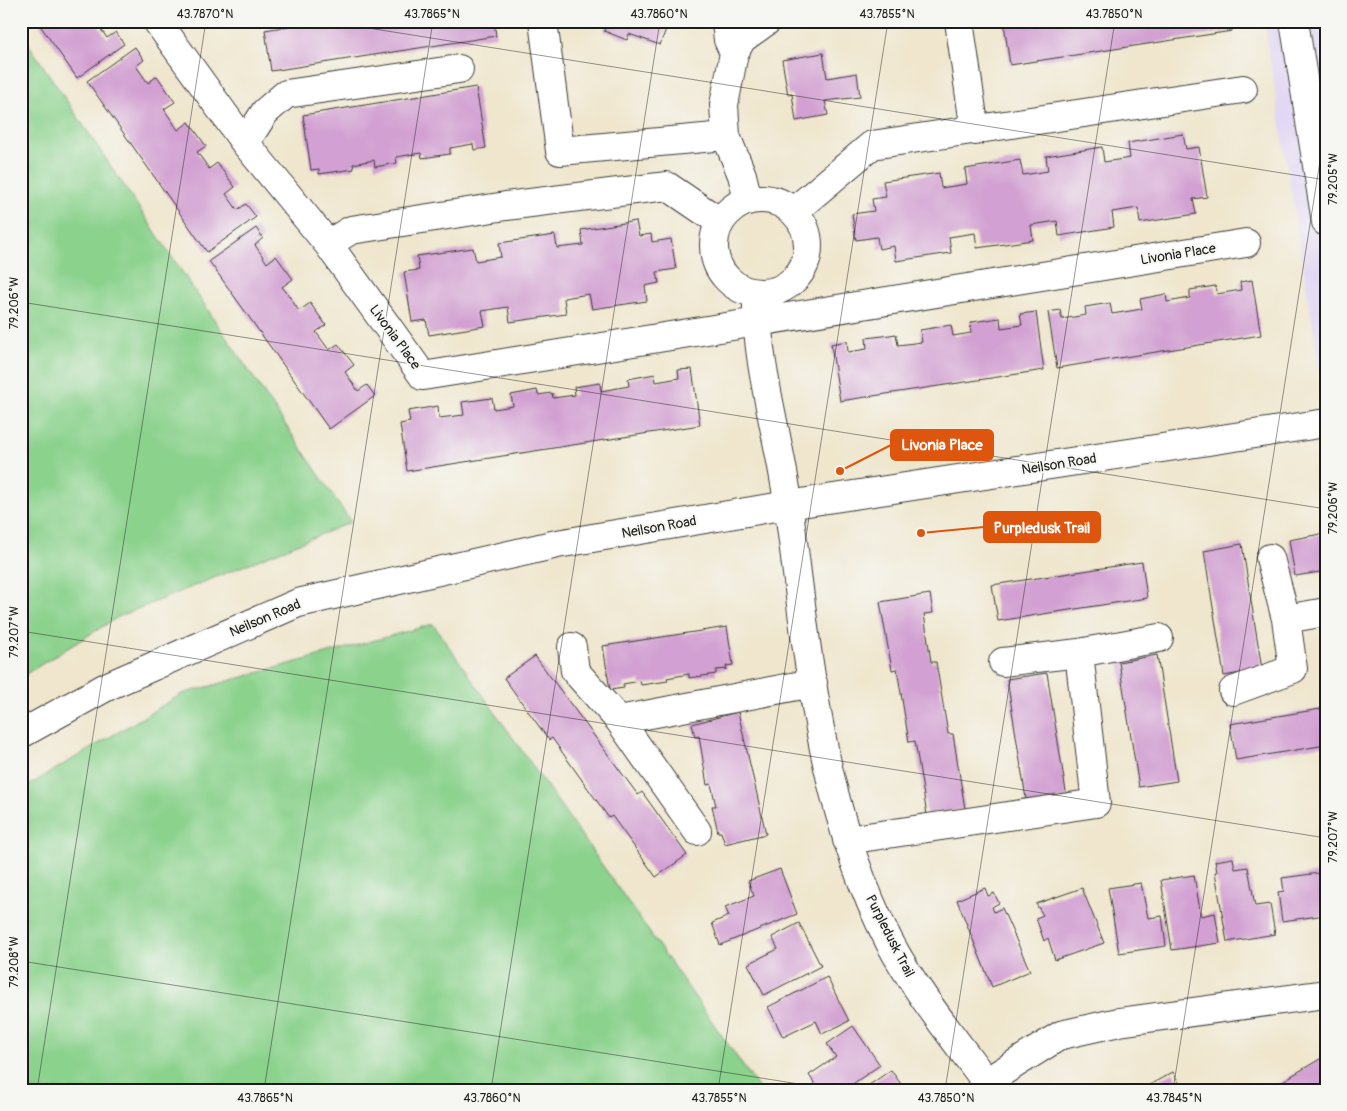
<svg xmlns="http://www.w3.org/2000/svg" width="1347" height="1111" font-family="Pangolin,sans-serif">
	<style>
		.built { fill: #e0d4f4 }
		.green { fill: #8bd28d; stroke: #547754 }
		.building { fill: #d2a0d2 }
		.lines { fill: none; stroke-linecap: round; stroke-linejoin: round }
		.minor-casing { stroke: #3c3a37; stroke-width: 30 }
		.major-casing { stroke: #3c3a37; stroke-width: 30 }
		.minor { stroke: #fff; stroke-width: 28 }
		.major { stroke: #fff; stroke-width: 28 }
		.ticks { fill: none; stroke: #1c1c1c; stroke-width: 1; stroke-opacity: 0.45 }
		.labels { text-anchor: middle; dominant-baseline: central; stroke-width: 4; stroke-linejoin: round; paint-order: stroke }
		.street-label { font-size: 14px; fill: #1c1c1c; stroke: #f6f6f2 }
		.leader { fill: none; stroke: #de560d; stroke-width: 2 }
		.callout-dot { fill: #de560d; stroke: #f6f6f2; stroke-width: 2 }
		.callout { fill: #de560d; stroke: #de560d; stroke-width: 2 }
		.callout-label { font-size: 15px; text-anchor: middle; font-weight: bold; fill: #fff }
		.neatline { fill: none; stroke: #1c1c1c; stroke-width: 2 }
		.ticks-label { font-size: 12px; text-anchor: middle; fill: #1c1c1c }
	</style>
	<rect width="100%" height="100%" fill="#f6f6f2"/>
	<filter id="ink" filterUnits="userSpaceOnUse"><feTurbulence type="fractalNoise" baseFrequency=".02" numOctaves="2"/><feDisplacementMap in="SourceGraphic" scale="10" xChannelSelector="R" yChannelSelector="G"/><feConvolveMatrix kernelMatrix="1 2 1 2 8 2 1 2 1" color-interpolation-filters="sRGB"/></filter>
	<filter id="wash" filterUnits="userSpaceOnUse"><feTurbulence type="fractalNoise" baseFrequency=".0096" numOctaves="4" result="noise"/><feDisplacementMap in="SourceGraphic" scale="20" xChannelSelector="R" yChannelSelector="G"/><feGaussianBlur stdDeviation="1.12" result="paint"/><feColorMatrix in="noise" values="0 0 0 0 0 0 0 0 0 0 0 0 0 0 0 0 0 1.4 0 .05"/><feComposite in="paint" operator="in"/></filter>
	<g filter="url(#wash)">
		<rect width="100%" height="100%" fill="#efe6cd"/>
		<path class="built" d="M1264 21H1326V384H1322Z"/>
		<path class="green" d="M21 33 351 522 118 617 21 677Z
			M433 624 760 1090H21V790L182 694Z"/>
		<g id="blocks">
			<path class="building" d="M37 21H95L107 38 116 32 124 44 77 78Z
				M289 21H494L496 36 271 71 265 30 289 26Z
				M607 21H669L660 45 629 34 627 40 604 31Z
				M1023 21H1231L1232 31 1010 65 1004 24Z
				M135 47 144 60 136 66 148 83 157 76 175 102 164 109 178 130 189 122 206 146 197 152 205 163 209 169 217 163 235 187 226 194 234 205 237 210 246 204 256 217 207 252 87 81Z
				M823 53 827 78 857 73 860 97 825 101 828 115 796 121 792 94 788 95 782 60Z
				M476 87 486 148 474 150 473 144 450 148V154L422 158 421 153 396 157 397 163 375 167 374 160 353 164 354 169 319 174V169L311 170 303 115Z
				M1183 134 1186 149 1199 147 1207 197 1193 199 1196 214 1140 223 1138 208 1112 212 1114 227 1059 236 1057 221 1031 225 1033 240 977 248 975 233 949 237 951 253 896 261 894 246 879 249 877 237 856 240 852 214 874 211 872 199 886 197 883 181 939 173 941 188 967 184 965 169 1020 160 1023 175 1048 171 1046 156 1102 147 1104 162 1130 158 1128 143Z
				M636 221 639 236 651 234 652 242 671 239 676 269 657 272 659 283 645 286 647 301 592 309 589 294 564 298 566 314 510 322 508 307 482 311 485 326 429 335 426 320 412 322 404 272 419 270 417 256 473 248 476 261 501 257 499 243 555 235 557 248 583 245 581 230Z
				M256 228 263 238 255 245 267 263 276 256 293 279 282 287 287 293 299 311 310 303 326 325 316 332 329 350 338 344 354 365 345 372 358 391 367 385 375 396 329 429 209 261Z
				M1252 280 1261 335 1057 368 1048 312 1060 310 1062 319 1086 315 1085 307 1110 303 1112 314 1142 309 1140 299 1166 294 1167 302 1190 298V290L1215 286 1217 294 1241 290 1240 282Z
				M1036 312 1044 370 840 401 831 344 847 341 848 352 867 349 866 338 883 336 896 334 898 345 922 342 920 330 951 325 953 336 971 333 970 323 972 322 1000 318 1001 328 1022 325 1020 314Z
				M692 369 700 425 407 471 400 424 410 422 408 411 438 406 439 418 464 415 462 402 492 398 494 409 513 406 511 395 537 390 538 395 552 393 553 398 575 395 574 387 600 383 601 391 629 386 628 379 655 374 656 382 679 378 678 370Z
				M1326 533V571L1295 576 1289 540Z
				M1242 544 1262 669 1224 676 1204 551Z
				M1142 562 1147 598 998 621 992 585Z
				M930 594 933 613 924 614 931 662H936L948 734H953L965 809 927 815 915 741 909 742 897 669 892 670 880 602Z
				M727 627 733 665 726 666 727 669 716 670V674L689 678V674L667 678 668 681 641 685 640 681 623 684 624 688 610 690 603 646Z
				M1157 655 1177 781 1139 787 1119 662Z
				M535 656 638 795 642 792 687 855 656 877 612 816 609 818 552 738 549 740 504 678Z
				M1047 673 1067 798 1027 805 1007 679Z
				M1326 708V745L1236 760 1230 724Z
				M738 712 766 834 725 844 721 832H718L712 806H716L711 784 707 785 699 736 695 737 692 724Z
				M1233 858 1235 869 1248 867 1255 906 1270 904 1275 934 1227 942 1215 872H1217L1215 861Z
				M780 869 797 914 720 945 712 923 729 916 725 907 754 896 748 881Z
				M1326 872V915L1282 921 1278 892 1284 891 1282 878Z
				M1194 875 1201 916 1215 913 1220 943 1172 950 1161 880Z
				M1141 883 1148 918 1162 916 1166 946 1119 953 1108 888Z
				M985 888 988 896 994 893 999 903 992 907 994 912 1002 908 1030 971 992 987 957 900Z
				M1082 888 1104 943 1055 960 1048 938 1044 941 1036 918 1043 915 1036 904Z
				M799 923 821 966 764 995 748 964 778 949 772 937Z
				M827 977 849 1021 822 1034 816 1021 783 1037 768 1007Z
				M853 1026 880 1065 844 1090H819L809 1075 836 1057 827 1044Z
				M1325 1056 1326 1090H1272L1271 1088Z
				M891 1070 905 1090H862Z
				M1173 1072 1183 1090H1140Z"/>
		</g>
	</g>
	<g filter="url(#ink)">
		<use href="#blocks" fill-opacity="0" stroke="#3c3a37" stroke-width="1"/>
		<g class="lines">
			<g class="minor-casing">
				<path id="minor" d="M157 21 245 143 328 244 423 376 1246 243
					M543 21 560 151 726 136
					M726 21 728 40 734 53
					M959 21 975 131
					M1294 21 1326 222
					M245 143 265 112 286 94 459 69
					M714 246a47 47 0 1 1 94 0a47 47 0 1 1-94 0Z
					M748 200 742 175 726 136 724 105 734 53 742 39 767 21
					M794 211 872 145 1243 89
					M328 244 351 230 506 206 667 186 720 222
					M757 294C755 364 779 434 788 503 808 652 819 808 890 943 918 995 957 1042 992 1090
					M1270 558 1286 619
					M572 647 575 671 619 720
					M1003 662 1079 653 1159 638
					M1233 691 1293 669 1286 619 1326 612
					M697 831 619 720 813 683
					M847 840 1096 803 1079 653
					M986 1082 1061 1035 1119 1022 1326 994"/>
			</g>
			<g class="major-casing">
				<path id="major" d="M21 734 108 686 298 603 557 544 788 505 1326 423"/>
			</g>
			<use href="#minor" class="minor"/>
			<use href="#major" class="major"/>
		</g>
	</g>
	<path class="ticks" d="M324 21 1326 180M21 302 1326 509M21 631 1326 838M21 961 837 1090M37 1090 206 21M264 1090 433 21M491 1090 660 21M718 1090 888 21M945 1090 1115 21M1173 1090 1326 123"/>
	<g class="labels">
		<g class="street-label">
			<text transform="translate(1178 254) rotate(-9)">Livonia Place</text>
			<text transform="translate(395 337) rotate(54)">Livonia Place</text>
			<text transform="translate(1059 464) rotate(-9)">Neilson Road</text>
			<text transform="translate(659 527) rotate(-10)">Neilson Road</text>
			<text transform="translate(265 618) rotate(-23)">Neilson Road</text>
			<text transform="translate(890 936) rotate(63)">Purpledusk Trail</text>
		</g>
	</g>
	<path class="leader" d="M840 471L891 445M921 533L984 527"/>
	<g class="callout-dot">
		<circle cx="840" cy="471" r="5"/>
		<circle cx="921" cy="533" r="5"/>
	</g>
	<g class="callout">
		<rect x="891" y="430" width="102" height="30" rx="5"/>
		<rect x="984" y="512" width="116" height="30" rx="5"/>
	</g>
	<g class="callout-label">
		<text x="942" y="450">Livonia Place</text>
		<text x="1042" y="533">Purpledusk Trail</text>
	</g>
	<rect width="1347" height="1111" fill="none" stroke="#f6f6f2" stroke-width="55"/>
	<rect x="28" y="28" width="1292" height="1056" class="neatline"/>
	<g class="ticks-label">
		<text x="205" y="18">43.7870°N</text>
		<text x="432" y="18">43.7865°N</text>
		<text x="659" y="18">43.7860°N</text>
		<text x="887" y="18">43.7855°N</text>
		<text x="1114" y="18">43.7850°N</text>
		<text transform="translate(1333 179) rotate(-90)" y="4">79.205°W</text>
		<text transform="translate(14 303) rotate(-90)" y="4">79.206°W</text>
		<text transform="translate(1333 508) rotate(-90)" y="4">79.206°W</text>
		<text transform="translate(14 632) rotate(-90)" y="4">79.207°W</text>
		<text transform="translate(1333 837) rotate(-90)" y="4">79.207°W</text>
		<text transform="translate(14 962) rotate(-90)" y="4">79.208°W</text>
		<text x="265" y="1102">43.7865°N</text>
		<text x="492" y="1102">43.7860°N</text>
		<text x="719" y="1102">43.7855°N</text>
		<text x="946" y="1102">43.7850°N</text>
		<text x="1174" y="1102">43.7845°N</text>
	</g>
</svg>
